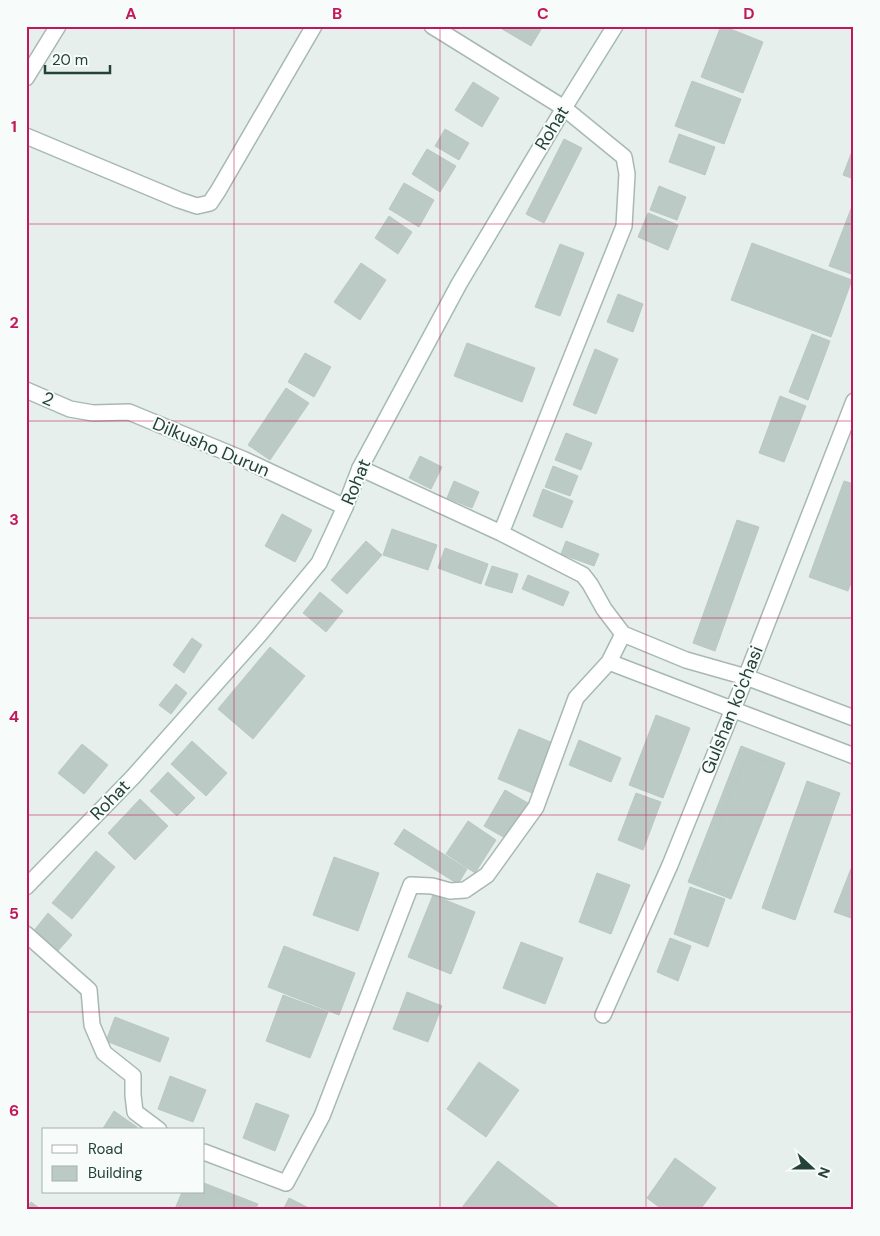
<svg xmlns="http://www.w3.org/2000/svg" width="880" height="1236" font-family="'DM Sans',sans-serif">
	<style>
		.building { fill: #bbcac4; stroke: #b8c9c2 }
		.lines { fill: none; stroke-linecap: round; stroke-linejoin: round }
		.street-casing { stroke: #a8b8b2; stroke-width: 18 }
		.secondary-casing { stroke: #a4bbb3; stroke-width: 18 }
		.street { stroke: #fff; stroke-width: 15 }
		.secondary { stroke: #fff; stroke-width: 15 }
		.grid { fill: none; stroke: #c2185b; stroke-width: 1; stroke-opacity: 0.55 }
		.labels { text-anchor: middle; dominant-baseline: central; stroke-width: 4; stroke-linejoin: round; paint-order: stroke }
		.street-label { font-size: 18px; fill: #24423a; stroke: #f7fbf9 }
		.neatline { fill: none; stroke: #c2185b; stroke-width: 2 }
		.grid-label { font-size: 16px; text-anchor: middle; font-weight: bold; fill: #c2185b }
	</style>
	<rect width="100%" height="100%" fill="#e6efeb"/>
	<path class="building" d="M497 26H543L531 46Z
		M721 26H723L763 42 743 93 701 77Z
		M692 81 741 99 724 144 675 126Z
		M473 82 499 98 482 127 455 110Z
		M445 129 469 143 459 160 435 146Z
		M679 134 715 147 705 175 669 162Z
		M564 139 582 148 544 223 526 214Z
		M854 146V179L843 175Z
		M427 149 456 166 440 192 412 174Z
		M404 183 434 200 419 227 389 209Z
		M659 186 686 197 677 220 650 210Z
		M854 201V275L829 266Z
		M648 213 678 225 668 250 638 237Z
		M389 216 412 232 398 254 375 238Z
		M752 243 852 280 831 337 731 300Z
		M560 244 584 253 560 316 535 307Z
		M361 263 386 280 360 320 334 302Z
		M618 294 643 304 633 332 607 322Z
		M812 334 830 341 808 400 789 392Z
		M467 343 535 368 522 402 454 376Z
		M595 349 618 359 596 414 573 405Z
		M305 353 331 367 314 397 288 382Z
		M286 388 309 403 270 460 248 445Z
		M780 396 806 406 784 462 759 453Z
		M566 433 592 443 581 470 555 460Z
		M420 456 442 467 431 489 409 478Z
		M553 466 578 476 570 496 545 487Z
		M454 481 479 492 472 508 447 498Z
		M844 481 854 484V575L848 591 809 577Z
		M543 489 573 501 562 528 533 516Z
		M282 514 312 530 295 562 265 546Z
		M737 520 759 527 715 651 693 643Z
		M392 529 437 545 428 570 383 555Z
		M366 541 382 555 347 594 331 580Z
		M566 541 599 554 594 566 561 554Z
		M445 548 488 564 481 584 438 568Z
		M492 566 518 574 512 593 485 585Z
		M528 575 569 592 563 606 522 589Z
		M320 592 343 611 326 632 303 613Z
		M192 638 202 645 184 673 173 665Z
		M270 647 305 676 253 739 218 709Z
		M176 684 187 693 171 714 159 705Z
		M656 715 690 728 663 798 629 785Z
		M519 729 553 743 532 793 498 779Z
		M579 740 621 758 611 782 569 765Z
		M192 741 227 773 206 796 171 764Z
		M82 744 108 765 84 794 58 773Z
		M741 746 785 763 731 899 688 882Z
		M747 754 782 767 731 895 697 881Z
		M168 772 195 798 177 816 150 791Z
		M807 781 840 793 795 920 762 908Z
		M505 790 528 803 507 839 484 826Z
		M636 793 661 802 643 850 618 840Z
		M140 799 168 826 135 860 108 833Z
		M468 821 496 840 475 873 446 854Z
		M404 829 467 869 458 884 394 844Z
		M96 851 115 867 72 919 52 903Z
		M334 857 379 873 358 931 313 915Z
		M854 861V919L834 912Z
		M597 873 630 885 611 934 579 922Z
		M690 887 725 899 708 947 674 934Z
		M433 895 475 912 451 974 408 957Z
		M48 913 72 935 56 953 33 932Z
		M670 938 691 946 678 981 657 972Z
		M521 942 563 958 545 1004 503 988Z
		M284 946 355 973 339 1015 268 987Z
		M407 992 442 1006 428 1042 393 1029Z
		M283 995 328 1012 310 1058 266 1041Z
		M115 1017 169 1038 160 1062 106 1041Z
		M479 1062 519 1090 486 1137 447 1109Z
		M170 1076 206 1090 193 1122 158 1109Z
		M256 1103 289 1115 275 1151 243 1138Z
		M114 1111 137 1127 135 1130H102Z
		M675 1158 716 1188 700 1210H663L647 1198Z
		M498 1161 562 1210H460Z
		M204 1183 258 1204 255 1210H179L186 1192H204Z
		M204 1186 252 1206 251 1210 175 1209 182 1192H204Z
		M289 1198 313 1210H283Z
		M31 1202 42 1210H26Z"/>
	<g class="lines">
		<g class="street-casing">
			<path id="street" d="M432 26 564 108 624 157 627 174 624 226 501 533
				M26 78 58 26
				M26 136 179 200 197 206 210 203 218 191 314 26
				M26 390 70 409 93 413 129 412 245 460 345 507
				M360 468 501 533 583 575 590 584 604 609 623 634 686 660 746 677 854 718
				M609 662 854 756
				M26 934 89 990 92 1025 104 1053 133 1076V1095L135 1112 159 1130
				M603 1015 670 865 746 677 854 401
				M204 1152 286 1183 322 1116 411 885 432 886 450 891 465 890 487 875 536 807 576 698 609 662 623 634"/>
		</g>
		<g class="secondary-casing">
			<path id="secondary" d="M26 887 133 777 260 634 319 563 345 507 360 468 459 284 564 108 615 26"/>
		</g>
		<use href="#street" class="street"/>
		<use href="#secondary" class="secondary"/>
	</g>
	<path class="grid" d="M234 26V1210M440 26V1210M646 26V1210M26 224H854M26 421H854M26 618H854M26 815H854M26 1012H854"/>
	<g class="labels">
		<g class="street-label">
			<text transform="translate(552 128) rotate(-59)">Rohat</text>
			<text transform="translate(48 399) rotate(23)">2</text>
			<text transform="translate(211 447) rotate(23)">Dilkusho Durun</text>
			<text transform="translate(356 482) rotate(-67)">Rohat</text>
			<text transform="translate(732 710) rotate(-68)">Gulshan ko'chasi</text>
			<text transform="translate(110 800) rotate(-46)">Rohat</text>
		</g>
	</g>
	<rect width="880" height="1236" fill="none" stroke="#f7fbf9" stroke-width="55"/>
	<rect x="42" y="1128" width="162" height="65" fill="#f7fbf9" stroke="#a3b1ad"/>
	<rect x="52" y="1145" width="25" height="8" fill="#ffffff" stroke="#a3b1ad"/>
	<text x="88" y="1154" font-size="15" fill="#24423a">Road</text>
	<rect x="52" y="1166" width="25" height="15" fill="#bbcac4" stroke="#a3b1ad"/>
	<text x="88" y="1178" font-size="15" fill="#24423a">Building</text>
	<g transform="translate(812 1168) rotate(111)" stroke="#f7fbf9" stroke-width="4" paint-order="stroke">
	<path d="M0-4L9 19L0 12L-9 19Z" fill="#24423a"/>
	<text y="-8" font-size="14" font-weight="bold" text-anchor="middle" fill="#24423a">N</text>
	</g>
	<path d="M45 65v8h65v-8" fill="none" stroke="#24423a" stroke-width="2.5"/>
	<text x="52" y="65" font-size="15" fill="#24423a" stroke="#f7fbf9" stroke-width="4" paint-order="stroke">20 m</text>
	<rect x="28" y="28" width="824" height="1180" class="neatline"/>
	<g class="grid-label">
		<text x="131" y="19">A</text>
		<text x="337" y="19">B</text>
		<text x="543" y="19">C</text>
		<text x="749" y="19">D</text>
		<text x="14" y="132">1</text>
		<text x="14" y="328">2</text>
		<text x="14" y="525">3</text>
		<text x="14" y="722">4</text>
		<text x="14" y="919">5</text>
		<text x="14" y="1116">6</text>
	</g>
</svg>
